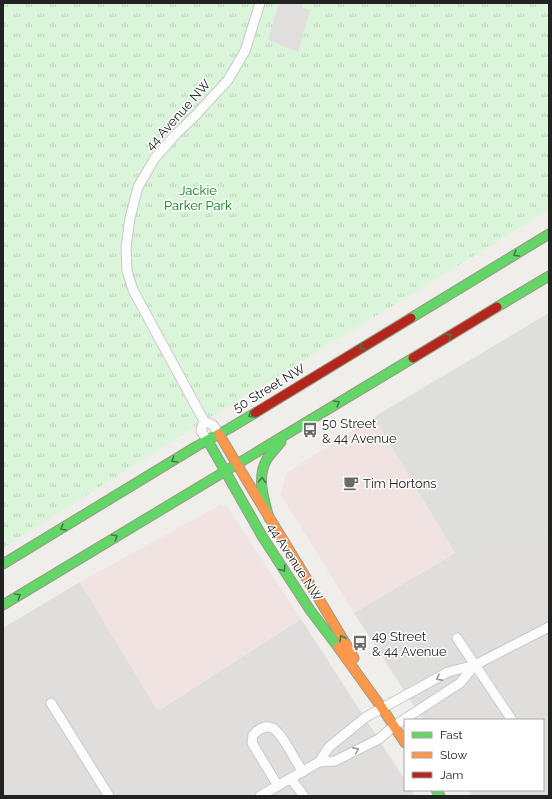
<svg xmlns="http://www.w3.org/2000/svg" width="552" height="799" font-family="Raleway,sans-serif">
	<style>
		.residential { fill: #dfdedc }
		.commercial { fill: #f1e3e1 }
		.religious { fill: #dededc }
		.park { fill: url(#park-tufts) }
		.parking { fill: #e0dfde }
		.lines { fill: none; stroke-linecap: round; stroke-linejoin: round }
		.street-casing { stroke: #c9c8c7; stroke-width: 11 }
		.fast-casing { stroke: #999a82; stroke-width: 11 }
		.slow-casing { stroke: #999a82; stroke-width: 11 }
		.jam-casing { stroke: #999a82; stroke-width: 11 }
		.street { stroke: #fdfcfc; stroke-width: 9 }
		.fast { stroke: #63d668; stroke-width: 9 }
		.slow { stroke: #ff974d; stroke-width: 9 }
		.jam { stroke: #b3261e; stroke-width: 9 }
		.oneway { stroke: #427c45 }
		.oneway2 { stroke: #9a9a9a }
		.labels { text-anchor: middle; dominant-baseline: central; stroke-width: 3; stroke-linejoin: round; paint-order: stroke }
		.street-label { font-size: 13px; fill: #222; stroke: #fff }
		.park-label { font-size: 13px; fill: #0c8416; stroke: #fff }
		.poi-label { font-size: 13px; fill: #222; stroke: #fff; text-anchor: start }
	</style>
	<defs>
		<pattern id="park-tufts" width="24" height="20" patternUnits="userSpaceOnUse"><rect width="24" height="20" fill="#daf5da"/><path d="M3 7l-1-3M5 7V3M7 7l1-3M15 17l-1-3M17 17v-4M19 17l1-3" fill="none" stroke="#bbd2bb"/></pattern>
	</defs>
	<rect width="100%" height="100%" fill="#f0eeeb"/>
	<path class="residential" d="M549 530V796H471L468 790H543V720H423L354 613 455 553Z
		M80 582 158 711 301 619 405 780V790H411L415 796H3V628Z"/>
	<path class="commercial" d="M374 417 455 553 354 613 281 495 286 473Z
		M220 505 228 508 301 619 158 711 80 582Z"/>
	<path class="religious" d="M549 313V530L455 553 374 417Z"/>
	<path class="park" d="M3 3H549V210L204 421 3 548Z"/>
	<path class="parking" d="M279 3H303L302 8 310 10 298 52 268 40Z"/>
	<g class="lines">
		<g class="street-casing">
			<path id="street" d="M204 421 201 431 208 441
				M219 434 213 425 204 421 133 290 127 271 126 247 130 218 138 187 155 158 176 134 194 117 228 80 245 51 260 3
				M457 638 512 720
				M51 703 109 796
				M319 762 335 761 379 739 394 726 460 683 475 665
				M291 779 304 796
				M278 786 252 743 253 735C270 717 279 732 288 747 293 756 298 764 303 772
				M260 796 319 762 329 747 366 717 448 672 475 665 549 627"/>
		</g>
		<g class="fast-casing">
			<path id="fast" d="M497 307 549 276
				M411 318 549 234
				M208 441 262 536 310 610 338 647
				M269 518C264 499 256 478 267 459 271 453 276 448 281 442
				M3 564 197 446 230 428 255 413
				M3 605 413 358
				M436 790 440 796"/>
		</g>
		<g class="slow-casing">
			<path id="slow" d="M219 434C263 509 310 582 354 658
				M338 647 382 708 405 743"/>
		</g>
		<g class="jam-casing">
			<path id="jam" d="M413 358 497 307
				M255 413 411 318"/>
		</g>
		<use href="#street" class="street"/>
		<use href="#fast" class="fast"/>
		<use href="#slow" class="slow"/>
		<use href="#jam" class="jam"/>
	</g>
	<defs><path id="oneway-chevron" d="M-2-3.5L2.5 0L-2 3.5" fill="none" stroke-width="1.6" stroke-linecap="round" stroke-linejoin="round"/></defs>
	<g class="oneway">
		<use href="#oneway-chevron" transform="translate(516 254) rotate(149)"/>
		<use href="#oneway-chevron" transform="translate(449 336) rotate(-32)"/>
		<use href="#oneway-chevron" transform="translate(362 347) rotate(149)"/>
		<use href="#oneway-chevron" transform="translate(337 403) rotate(-31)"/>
		<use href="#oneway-chevron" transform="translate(251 415) rotate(149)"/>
		<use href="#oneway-chevron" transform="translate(174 460) rotate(149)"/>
		<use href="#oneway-chevron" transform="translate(262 480) rotate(-86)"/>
		<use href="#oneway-chevron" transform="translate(63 528) rotate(149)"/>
		<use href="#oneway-chevron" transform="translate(115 537) rotate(-31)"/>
		<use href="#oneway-chevron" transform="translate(283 569) rotate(57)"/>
		<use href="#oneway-chevron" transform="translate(18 596) rotate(-31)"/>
		<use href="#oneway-chevron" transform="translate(342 638) rotate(-119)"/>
	</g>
	<g class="oneway2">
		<use href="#oneway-chevron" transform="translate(439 678) rotate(152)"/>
		<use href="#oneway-chevron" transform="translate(356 750) rotate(-26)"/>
	</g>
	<defs>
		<g id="bus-bare" transform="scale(1.2)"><path d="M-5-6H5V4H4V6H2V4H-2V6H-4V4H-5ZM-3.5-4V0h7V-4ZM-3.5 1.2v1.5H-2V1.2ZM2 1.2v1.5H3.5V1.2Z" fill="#6a6968" stroke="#fff" stroke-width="2.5" paint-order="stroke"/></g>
		<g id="cafe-bare" transform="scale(1.2)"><path d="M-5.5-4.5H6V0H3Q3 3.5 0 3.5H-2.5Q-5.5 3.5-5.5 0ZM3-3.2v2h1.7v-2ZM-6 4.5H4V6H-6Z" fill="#6a6968" stroke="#fff" stroke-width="2.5" paint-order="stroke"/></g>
	</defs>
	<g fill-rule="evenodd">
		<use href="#bus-bare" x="310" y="430"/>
		<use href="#cafe-bare" x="351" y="483"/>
		<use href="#bus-bare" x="360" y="643"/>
	</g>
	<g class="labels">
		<g class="street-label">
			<text transform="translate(178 115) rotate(-48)">44 Avenue NW</text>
			<text transform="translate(269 388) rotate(-31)">50 Street NW</text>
			<text transform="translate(295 562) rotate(57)">44 Avenue NW</text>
		</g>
		<g class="park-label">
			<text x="198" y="190">Jackie<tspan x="198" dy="15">Parker Park</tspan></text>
		</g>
		<g class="poi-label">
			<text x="322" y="423">50 Street<tspan x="322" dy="15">&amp; 44 Avenue</tspan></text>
			<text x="363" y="483">Tim Hortons</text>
			<text x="372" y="636">49 Street<tspan x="372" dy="15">&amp; 44 Avenue</tspan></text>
		</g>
	</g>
	<rect width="552" height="799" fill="none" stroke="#222222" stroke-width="8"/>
	<rect x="404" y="719" width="140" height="72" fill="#ffffff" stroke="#a7a7a7"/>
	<rect x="412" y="732" width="20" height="6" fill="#63d668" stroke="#a7a7a7"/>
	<text x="440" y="739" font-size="12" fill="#222222">Fast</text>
	<rect x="412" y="752" width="20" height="6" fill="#ff974d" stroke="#a7a7a7"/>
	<text x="440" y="759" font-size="12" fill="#222222">Slow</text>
	<rect x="412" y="772" width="20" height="6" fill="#b3261e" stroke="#a7a7a7"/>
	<text x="440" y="779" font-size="12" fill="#222222">Jam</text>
</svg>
